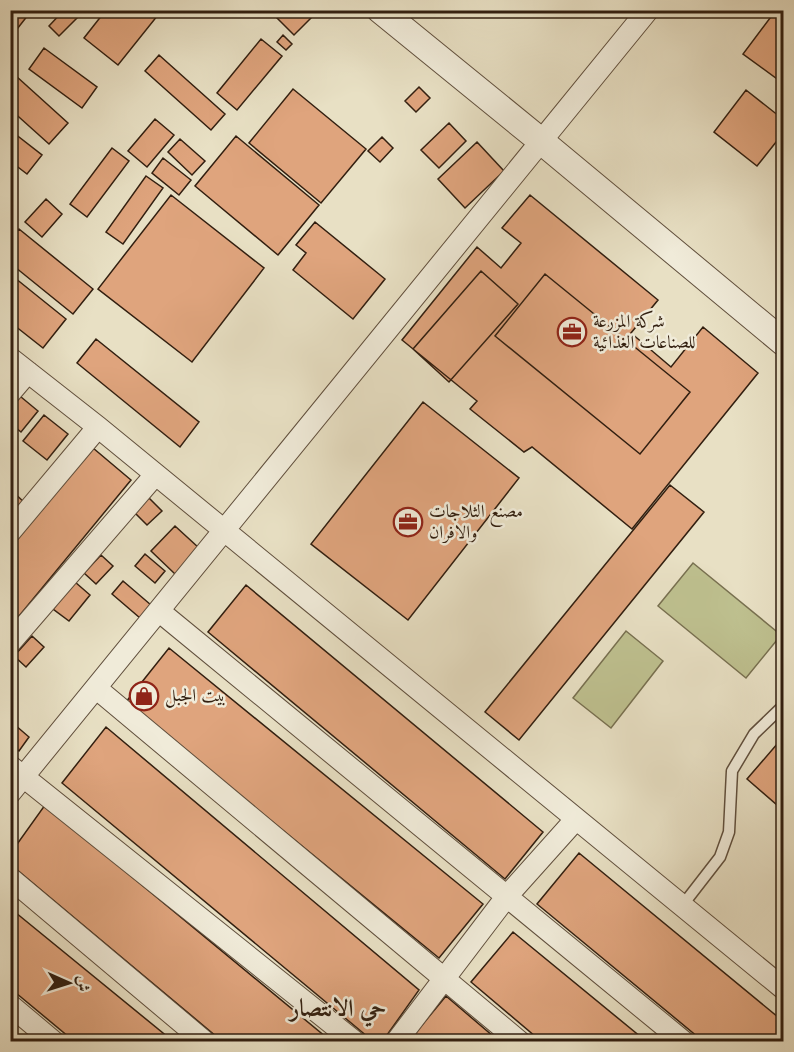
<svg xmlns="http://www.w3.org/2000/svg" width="794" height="1052" font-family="'Old Standard TT',Amiri,serif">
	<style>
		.green { fill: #bec08f; stroke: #787050; stroke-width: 1.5 }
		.building { fill: #dfa47d; stroke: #321f10; stroke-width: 1.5 }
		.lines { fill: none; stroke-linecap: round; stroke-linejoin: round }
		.service-casing { stroke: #604f3d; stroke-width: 13 }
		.minor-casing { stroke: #604f3d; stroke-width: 23 }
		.tertiary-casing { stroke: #604f3d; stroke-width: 28 }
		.service { stroke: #f0ebd9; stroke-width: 10 }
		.minor { stroke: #f0ebd9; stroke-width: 21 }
		.tertiary { stroke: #f0ebd9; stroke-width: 26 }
		.labels { text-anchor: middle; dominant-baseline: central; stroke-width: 5; stroke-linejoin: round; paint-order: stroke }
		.poi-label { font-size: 18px; fill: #321f10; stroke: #f0ebd9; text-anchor: start }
		.district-label { font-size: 24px; font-weight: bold; fill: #321f10; stroke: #f0ebd9 }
	</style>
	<rect width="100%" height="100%" fill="#e8e0c4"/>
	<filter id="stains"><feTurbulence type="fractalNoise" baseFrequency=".00333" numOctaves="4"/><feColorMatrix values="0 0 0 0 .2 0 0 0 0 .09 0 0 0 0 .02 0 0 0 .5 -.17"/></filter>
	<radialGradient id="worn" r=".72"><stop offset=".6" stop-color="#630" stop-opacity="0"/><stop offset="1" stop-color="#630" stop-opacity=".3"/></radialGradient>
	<path class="green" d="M693 563 781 635 746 678 658 606Z
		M626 631 663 661 611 728 573 698Z"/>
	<path class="building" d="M10 10H32L10 38Z
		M64 10H69L77 18 59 36 49 26Z
		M106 10H162L118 65 84 38Z
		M269 10H308L313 16 294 35Z
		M776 10H784V84L743 54Z
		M283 35 292 44 286 50 277 42Z
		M261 39 282 56 237 110 217 93Z
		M44 48 97 87 82 108 29 69Z
		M159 55 225 114 211 130 145 71Z
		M16 76 68 123 49 144 10 109V82Z
		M419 87 430 98 416 112 405 101Z
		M293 89 366 149 321 203 249 143Z
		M746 90 784 120V132L757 166 714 132Z
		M155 119 174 135 147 167 128 151Z
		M449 123 466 141 439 168 421 150Z
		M10 130 42 155 27 174 10 161Z
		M236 136 319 205 278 255 195 186Z
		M382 137 393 148 380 162 368 151Z
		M180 139 205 161 192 175 168 152Z
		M477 142 504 171 465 208 438 179Z
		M112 148 129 161 87 217 70 204Z
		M163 158 191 180 179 195 152 173Z
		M146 176 163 188 123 244 106 232Z
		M171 195 264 268 192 362 98 289Z
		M530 195 658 300 631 333 671 367 703 327 758 373 632 529 532 447 524 452 470 409 477 401 402 340 477 247 501 268 521 243 502 228Z
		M46 199 62 214 42 237 25 222Z
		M315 222 385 279 353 319 293 270 306 253 296 245Z
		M19 229 93 289 73 314 10 263V240Z
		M481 271 518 304 449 382 413 349Z
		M10 274 66 319 43 348 10 322Z
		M545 274 690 392 640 454 495 336Z
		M96 339 199 422 180 447 77 363Z
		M15 392 38 411 21 432 10 423V398Z
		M423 402 519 478 408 620 311 544Z
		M44 415 68 434 47 460 23 441Z
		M93 448 131 480 10 627V548Z
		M670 485 704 512 519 740 485 712Z
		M10 489 26 504 10 521Z
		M148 497 162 511 147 525 133 511Z
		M175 526 199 548 175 574 151 551Z
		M145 554 165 571 155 583 135 566Z
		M101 555 113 566 96 584 84 573Z
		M123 581 151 605 140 618 112 594Z
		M75 582 90 595 69 621 53 609Z
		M246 585 543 832 505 879 208 632Z
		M32 636 44 647 26 667 14 656Z
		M169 648 483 904 439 958 126 702Z
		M15 725 29 737 19 751 10 744V730Z
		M106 727 419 990 382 1042H374L62 783Z
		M784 736V811L747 779Z
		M45 805 332 1042H223L10 864V854Z
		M579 853 784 1022V1042H704L537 904Z
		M10 908 174 1042H75L10 988Z
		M513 932 647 1042H542L471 982Z
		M446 996 500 1042H408Z
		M10 1029 26 1042H10Z"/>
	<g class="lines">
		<g class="service-casing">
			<path id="service" d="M682 906 720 857 729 832 732 771 754 734 784 705"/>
		</g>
		<g class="minor-casing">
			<path id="minor" d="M10 358 98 427 784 989
				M10 393 28 372
				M10 532 98 427
				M159 611 684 1042
				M10 643 155 475
				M96 688 520 1042
				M10 766 355 1042
				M10 793 648 10
				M10 878 205 1042
				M10 1005 54 1042
				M396 1042 507 896 576 819"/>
		</g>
		<g class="tertiary-casing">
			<path id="tertiary" d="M380 10 541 141 784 343"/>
		</g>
		<use href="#service" class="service"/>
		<use href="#minor" class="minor"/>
		<use href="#tertiary" class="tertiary"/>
	</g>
	<defs>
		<g id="office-ring" transform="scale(1.5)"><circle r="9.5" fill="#f0ebd9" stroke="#8f2418" stroke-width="1.5"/><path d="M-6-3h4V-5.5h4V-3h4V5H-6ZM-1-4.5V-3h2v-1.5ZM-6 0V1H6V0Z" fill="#8f2418"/></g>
		<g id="shop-ring" transform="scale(1.5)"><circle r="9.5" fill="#f0ebd9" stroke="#8f2418" stroke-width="1.5"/><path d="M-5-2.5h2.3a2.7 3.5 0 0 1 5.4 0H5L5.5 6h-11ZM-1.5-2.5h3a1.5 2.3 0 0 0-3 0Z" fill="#8f2418"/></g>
	</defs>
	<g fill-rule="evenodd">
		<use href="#office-ring" x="572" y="332"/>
		<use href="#office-ring" x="408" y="522"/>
		<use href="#shop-ring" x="144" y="696"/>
	</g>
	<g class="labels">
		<g class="poi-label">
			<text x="593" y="322">شركة المزرعة<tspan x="593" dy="21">للصناعات الغذائية</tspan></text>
			<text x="429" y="512">مصنع الثلاجات<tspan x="429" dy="21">والافران</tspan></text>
			<text x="165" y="696">بيت الجبل</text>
		</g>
		<g class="district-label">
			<text x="338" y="1010">حي الانتصار</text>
		</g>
	</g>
	<rect width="794" height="1052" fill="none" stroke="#e8e0c4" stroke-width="36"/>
	<rect x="12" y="12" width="770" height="1028" fill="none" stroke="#321f10" stroke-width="3"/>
	<rect x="18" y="18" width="758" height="1016" fill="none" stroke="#321f10" stroke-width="1.5"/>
	<g transform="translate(69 983) rotate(93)" stroke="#f0ebd9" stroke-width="4.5" paint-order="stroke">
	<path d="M0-4.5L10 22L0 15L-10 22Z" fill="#321f10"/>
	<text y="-9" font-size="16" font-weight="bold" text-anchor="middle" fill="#321f10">ش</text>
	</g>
	<rect width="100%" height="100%" filter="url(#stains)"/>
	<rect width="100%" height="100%" fill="url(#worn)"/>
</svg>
